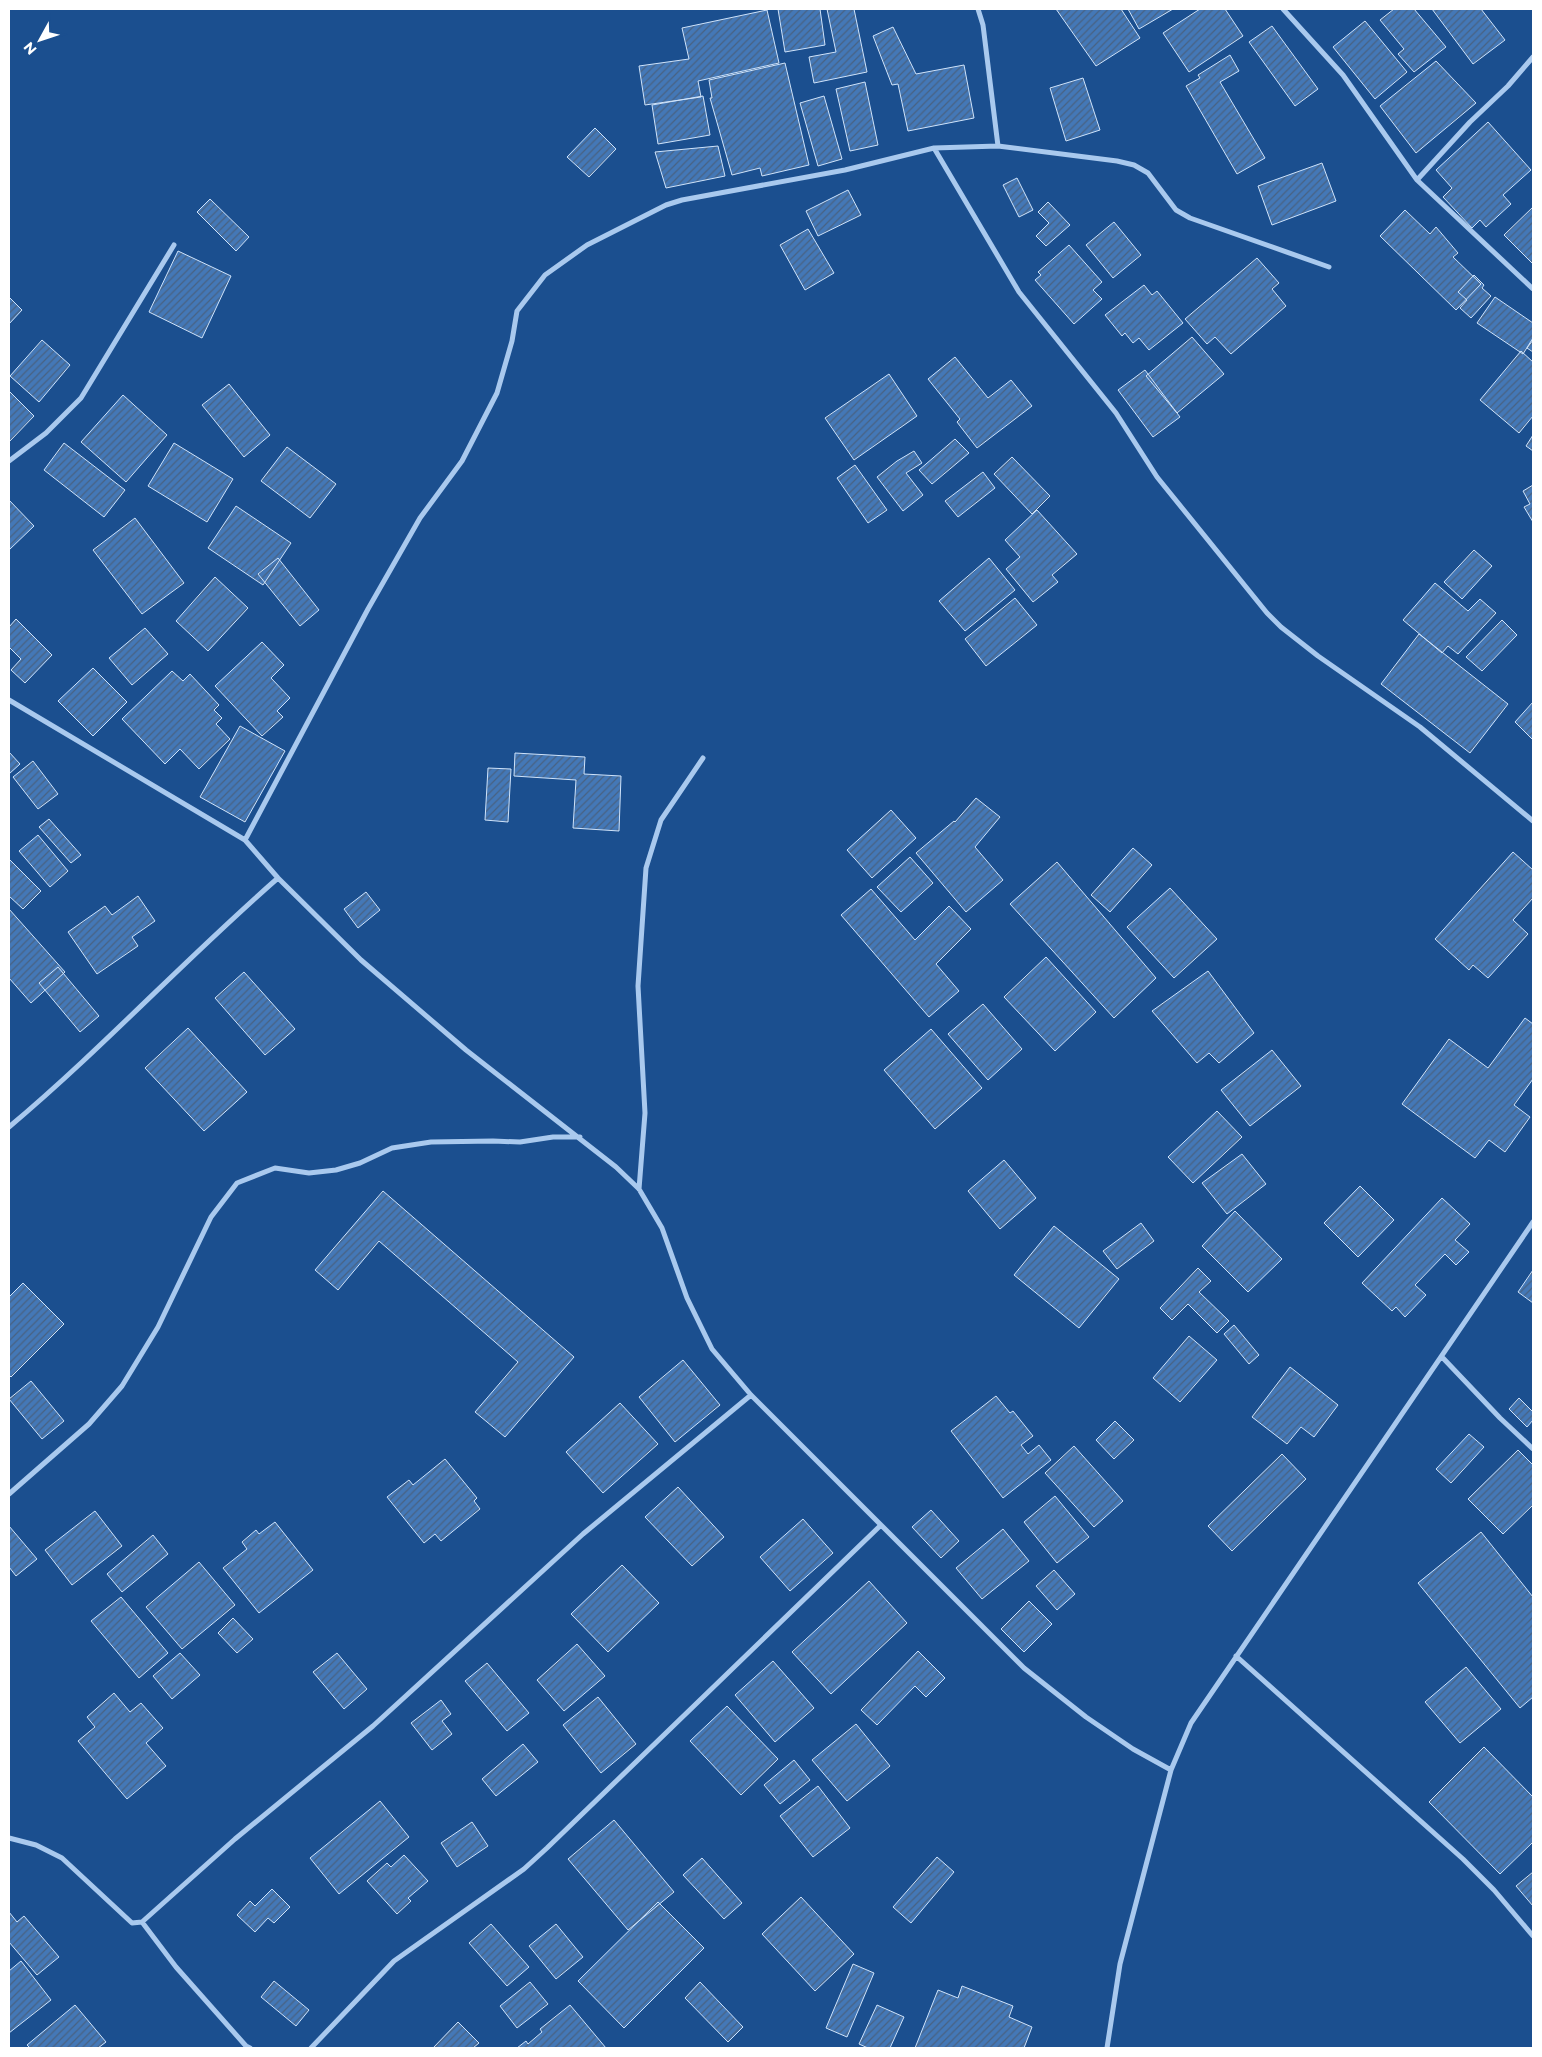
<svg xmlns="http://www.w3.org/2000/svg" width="1542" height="2057" font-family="Montserrat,sans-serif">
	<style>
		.building { fill: url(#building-hatch); stroke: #cfe3fa }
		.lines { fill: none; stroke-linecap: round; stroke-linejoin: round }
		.minor { stroke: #a9c9ee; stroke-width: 5 }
	</style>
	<defs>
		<pattern id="building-hatch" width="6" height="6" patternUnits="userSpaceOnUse" patternTransform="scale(1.25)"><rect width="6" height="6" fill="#4478b7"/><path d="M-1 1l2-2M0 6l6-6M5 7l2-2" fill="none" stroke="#486282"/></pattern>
	</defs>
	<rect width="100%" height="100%" fill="#1b4f8f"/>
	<path class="building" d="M778 9H820L825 45 785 52Z
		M827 9H854L867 72 814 83 809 57 836 52Z
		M1056 9H1121L1140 38 1096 66Z
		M1128 9H1173L1139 29Z
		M1200 9H1225L1243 36 1189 72 1163 33Z
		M1394 9H1414L1446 47 1414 72 1398 54 1404 49 1380 20Z
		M1432 9H1481L1505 40 1473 64Z
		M767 10 779 63 698 81 701 97 645 105 639 66 689 59 682 28Z
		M1365 21 1407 72 1375 99 1333 47Z
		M1272 26 1318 89 1295 106 1249 42Z
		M893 27 916 74 964 65 974 118 908 131 898 84 892 85 873 36Z
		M1230 55 1239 71 1220 82 1265 158 1237 174 1186 86 1200 78 1198 75Z
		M1436 61 1476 103 1416 153 1380 106Z
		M785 63 809 165 762 176 760 168 732 175 710 98H712L709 80Z
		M1083 78 1100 130 1066 141 1050 88Z
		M865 82 878 145 850 151 836 89Z
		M703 96 710 135 658 144 652 105Z
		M824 96 842 159 818 166 800 103Z
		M1488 122 1531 170 1503 195 1511 204 1486 227 1480 220 1472 228 1443 197 1452 188 1436 170Z
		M595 128 616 149 589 177 567 157Z
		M718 146 725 176 666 188 655 152Z
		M1322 163 1336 201 1272 225 1258 186Z
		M1017 178 1033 210 1019 217 1003 185Z
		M848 190 861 215 818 236 806 211Z
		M210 199 249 237 236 251 197 212Z
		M1048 202 1070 225 1046 246 1036 236 1049 223 1038 212Z
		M1533 207V264L1504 235Z
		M1405 210 1430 234 1436 227 1458 253 1453 257 1481 284 1456 310 1380 236Z
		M1114 222 1141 255 1113 278 1086 245Z
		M808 229 834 273 805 290 780 245Z
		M1069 245 1102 282 1093 290 1102 299 1074 324 1035 280 1041 275 1038 272Z
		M178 251 231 276 202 338 149 312Z
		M1257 258 1279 283 1272 289 1286 306 1231 354 1215 337 1207 344 1185 319Z
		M1474 275 1484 285 1482 288 1491 296 1471 318 1460 308 1467 300 1458 292Z
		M1144 285 1152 295 1157 291 1183 323 1149 350 1139 338 1133 343 1125 333 1122 336 1105 315Z
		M9 297 22 310 9 324Z
		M1495 297 1533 323V338L1523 354 1477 323Z
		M1192 337 1224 374 1177 413 1146 376Z
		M42 340 70 365 39 402 10 376Z
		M1533 340V352L1527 348Z
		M1521 351 1533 362V416L1519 433 1480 400Z
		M955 357 988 398 1011 380 1032 406 977 448 957 422 960 419 928 379Z
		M1145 370 1180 417 1153 437 1118 390Z
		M889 374 917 416 854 460 825 418Z
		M229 384 270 435 244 457 202 405Z
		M10 392 34 416 9 442V393Z
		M123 395 167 435 126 482 81 442Z
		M1533 435V451L1526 446Z
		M955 439 969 453 932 484 919 470Z
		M64 443 125 490 104 517 44 470Z
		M174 443 233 479 207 522 148 486Z
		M287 447 336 484 310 518 261 481Z
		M914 451 922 463 906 473 923 495 903 511 877 477 897 461Z
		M1012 457 1050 496 1032 514 994 474Z
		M855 465 887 510 868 523 837 478Z
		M983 472 995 488 958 517 945 501Z
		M1533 485V522L1524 507 1530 504 1523 491Z
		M9 500 34 526 9 550Z
		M236 506 291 543 263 585 208 548Z
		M1037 510 1077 554 1052 575 1058 582 1033 602 1006 569 1020 557 1005 540Z
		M135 518 184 583 142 614 93 550Z
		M1474 550 1492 566 1462 599 1444 582Z
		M278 558 319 610 300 626 258 574Z
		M989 558 1015 590 965 631 939 601Z
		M215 577 248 608 208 651 176 621Z
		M1435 583 1468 611 1480 599 1496 613 1458 654 1448 646 1442 653 1403 620Z
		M1015 598 1037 625 986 666 965 639Z
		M16 619 52 655 25 683 11 670 21 659 9 647V627Z
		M1502 620 1517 635 1482 671 1466 657Z
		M145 628 168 654 132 685 109 658Z
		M1419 634 1508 704 1470 753 1381 684Z
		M262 642 284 665 271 678 290 698 277 711 283 717 262 736 215 686Z
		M93 668 127 702 93 736 58 701Z
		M172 671 183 681 190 674 219 705 214 710 222 718 216 724 230 739 199 769 180 749 165 764 122 719Z
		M1533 702V740L1515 722Z
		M240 726 285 751 245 822 200 797Z
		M9 752 20 764 9 774Z
		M515 753 585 757 584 774 621 776 619 831 573 828 576 780 514 776Z
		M33 761 58 794 38 809 13 777Z
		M488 768 511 769 508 822 485 820Z
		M976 798 1000 817 975 847 1003 880 966 912 916 853 954 821 955 822Z
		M891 810 916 838 872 878 847 850Z
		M49 819 81 855 71 863 39 827Z
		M38 835 68 871 50 887 19 851Z
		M1133 848 1152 865 1110 912 1091 895Z
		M1513 852 1533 870V898L1513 920 1528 934 1488 978 1473 965 1469 970 1435 939Z
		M910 857 933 883 901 912 877 887Z
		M9 859 41 891 23 909 9 896Z
		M1057 862 1156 978 1114 1018 1010 904Z
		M1170 888 1217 939 1174 978 1127 927Z
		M871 889 915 940 949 906 971 929 936 964 959 991 929 1017 841 915Z
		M366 892 380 910 358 928 344 909Z
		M138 896 155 921 132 937 138 946 97 974 68 932 105 906 112 915Z
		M9 909 65 972 31 1003 9 978Z
		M1046 957 1096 1012 1055 1051 1004 997Z
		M58 967 99 1016 80 1032 39 983Z
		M1208 971 1254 1033 1219 1063 1209 1053 1197 1063 1152 1011Z
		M244 972 295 1029 265 1055 215 998Z
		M983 1004 1022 1049 988 1080 948 1034Z
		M1525 1018 1533 1024V1079L1514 1105 1530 1117 1505 1152 1489 1140 1475 1158 1402 1104 1449 1039 1488 1068Z
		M188 1028 247 1092 204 1131 145 1068Z
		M931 1029 982 1088 935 1129 884 1070Z
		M1272 1050 1301 1086 1250 1126 1221 1090Z
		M1217 1111 1242 1137 1193 1183 1168 1157Z
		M1242 1154 1266 1184 1227 1214 1202 1183Z
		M1004 1160 1036 1198 1000 1229 968 1191Z
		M1360 1186 1394 1220 1358 1257 1324 1223Z
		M383 1191 574 1357 505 1437 475 1412 518 1362 379 1241 338 1290 315 1270Z
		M1442 1198 1470 1224 1455 1240 1469 1252 1456 1265 1445 1254 1415 1285 1426 1295 1405 1317 1396 1307 1392 1311 1362 1283Z
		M1235 1211 1282 1259 1248 1292 1202 1246Z
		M1141 1223 1154 1241 1117 1269 1103 1251Z
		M1054 1226 1119 1279 1079 1328 1014 1275Z
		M1198 1268 1211 1281 1199 1292 1229 1321 1217 1333 1188 1304 1172 1320 1160 1308Z
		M1533 1270V1303L1518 1292Z
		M23 1283 64 1324 11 1377 9 1375V1297Z
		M1234 1325 1259 1355 1249 1364 1224 1334Z
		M1189 1336 1217 1360 1180 1402 1153 1378Z
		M683 1360 720 1405 675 1442 639 1397Z
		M1290 1367 1338 1405 1314 1437 1301 1427 1287 1444 1252 1417Z
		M31 1381 64 1421 42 1439 9 1399Z
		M996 1396 1010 1413 1013 1411 1033 1436 1021 1445 1028 1454 1039 1445 1051 1460 1003 1498 951 1431Z
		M1519 1398 1533 1412V1420L1527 1427 1509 1409Z
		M620 1403 658 1444 603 1493 566 1452Z
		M1115 1421 1134 1440 1114 1459 1096 1440Z
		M1469 1434 1484 1447 1451 1483 1436 1469Z
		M1074 1446 1123 1501 1094 1527 1045 1473Z
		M1518 1450 1533 1465V1505L1503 1534 1468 1499Z
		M1282 1454 1306 1479 1232 1551 1208 1526Z
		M445 1459 477 1498 474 1501 480 1509 441 1541 435 1534 424 1543 387 1497 409 1480 413 1485Z
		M678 1487 724 1537 692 1566 645 1517Z
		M1055 1496 1089 1537 1057 1563 1024 1522Z
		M931 1510 959 1541 941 1558 912 1527Z
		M95 1511 122 1546 72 1585 45 1550Z
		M803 1519 833 1553 790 1591 760 1557Z
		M275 1522 313 1570 259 1613 223 1568 247 1549 242 1542 256 1530 259 1534Z
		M9 1526 37 1559 16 1576 9 1567Z
		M1003 1529 1029 1561 982 1599 956 1568Z
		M1481 1532 1533 1597V1697L1520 1708 1418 1583Z
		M153 1535 168 1554 122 1592 107 1574Z
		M199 1562 235 1605 182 1649 146 1607Z
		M622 1565 659 1603 608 1652 571 1614Z
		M1054 1570 1075 1594 1057 1610 1036 1586Z
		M869 1581 907 1623 831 1694 792 1652Z
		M121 1597 168 1653 139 1678 91 1621Z
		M1029 1601 1052 1624 1024 1652 1001 1629Z
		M233 1618 253 1639 237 1653 218 1633Z
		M577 1644 605 1676 564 1711 537 1680Z
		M918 1651 945 1678 926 1697 915 1686 877 1725 861 1710Z
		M180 1653 200 1675 172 1699 153 1676Z
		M337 1653 367 1689 344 1709 313 1672Z
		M773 1661 814 1708 775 1742 735 1695Z
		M487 1663 529 1713 507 1731 465 1681Z
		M1466 1667 1501 1709 1460 1743 1425 1702Z
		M114 1693 130 1712 141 1703 163 1728 146 1743 166 1766 127 1799 78 1741 95 1727 87 1717Z
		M598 1697 636 1744 601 1773 563 1725Z
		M441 1700 451 1714 442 1721 452 1734 432 1750 411 1723Z
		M727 1706 778 1759 741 1795 690 1741Z
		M856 1724 890 1766 847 1801 812 1760Z
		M523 1744 538 1762 496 1796 482 1779Z
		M1484 1747 1533 1797V1842L1500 1874 1429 1802Z
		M794 1760 810 1780 780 1804 764 1785Z
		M818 1786 850 1828 813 1857 780 1816Z
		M380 1801 409 1837 339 1894 310 1858Z
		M614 1820 674 1892 628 1930 568 1859Z
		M472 1822 488 1846 457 1867 441 1843Z
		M404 1855 428 1881 408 1898 411 1901 397 1914 367 1881 387 1863 391 1867Z
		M937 1857 954 1872 911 1923 893 1907Z
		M702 1858 742 1903 724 1919 683 1875Z
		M1533 1872V1906L1516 1886Z
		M272 1889 290 1907 274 1923 268 1918 255 1932 237 1915 250 1901 255 1906Z
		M801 1897 854 1954 815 1991 762 1934Z
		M658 1902 704 1948 624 2028 578 1981Z
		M9 1912 17 1922 24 1916 59 1957 37 1975 9 1942Z
		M491 1924 529 1967 507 1986 469 1943Z
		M556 1924 583 1957 556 1979 529 1946Z
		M21 1961 51 2000 9 2033V1971Z
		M853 1964 874 1973 847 2037 826 2028Z
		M274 1981 309 2010 296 2026 261 1997Z
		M530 1982 548 2004 517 2028 500 2006Z
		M700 1982 743 2027 728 2042 685 1998Z
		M962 1986 1013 2006 1009 2017 1032 2027 1024 2048H915L938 1990 958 1998Z
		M75 2005 106 2042 98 2048H30L27 2045Z
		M570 2005 606 2048H517L526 2041 528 2044 542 2032 540 2029Z
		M877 2005 904 2017 890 2048H868L859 2044Z
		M458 2022 479 2043 473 2048H433Z"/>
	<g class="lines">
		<path class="minor" d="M978 9 983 25 998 146
			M1283 9 1343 75 1417 180 1533 289
			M934 148 1019 292 1116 413 1157 477 1267 613 1281 627 1318 656 1420 727 1533 821
			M1417 180 1470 122 1508 86 1533 57
			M9 461 46 433 81 398 174 245
			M9 700 245 840 278 878 361 960 466 1050 616 1167 639 1189 662 1228 687 1298 712 1349 751 1395 1024 1668 1086 1717 1133 1749 1171 1770
			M245 840 368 609 420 518 462 461 497 393 512 341 517 311 545 275 587 245 666 205 682 200 845 170 934 148 998 146 1117 161 1134 165 1148 173 1176 210 1190 218 1329 267
			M9 1127C103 1048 186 958 278 878
			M639 1189 645 1113 638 986 646 868 661 820 703 758
			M1442 1357 1500 1418 1533 1449
			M9 1494 89 1424 122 1386 158 1327 211 1217 237 1183 275 1168 309 1173 336 1170 360 1163 392 1148 431 1142 493 1141 520 1142 553 1137H580
			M1236 1656 1463 1859 1494 1890 1533 1936
			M9 1838 36 1845 62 1858 132 1923 142 1922 235 1839 373 1726 583 1534 751 1395
			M142 1922 176 1967 246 2046 250 2048
			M311 2048 394 1961 524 1869 547 1848 881 1525
			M1107 2048 1120 1964 1171 1770 1191 1723 1533 1222"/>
	</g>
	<rect width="1542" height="2057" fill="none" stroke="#ffffff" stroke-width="20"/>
	<g transform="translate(40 40) rotate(230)" stroke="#1b4f8f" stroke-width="4" paint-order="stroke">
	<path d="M0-4L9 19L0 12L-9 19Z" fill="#ffffff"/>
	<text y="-8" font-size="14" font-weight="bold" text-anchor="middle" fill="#ffffff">N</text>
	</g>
</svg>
